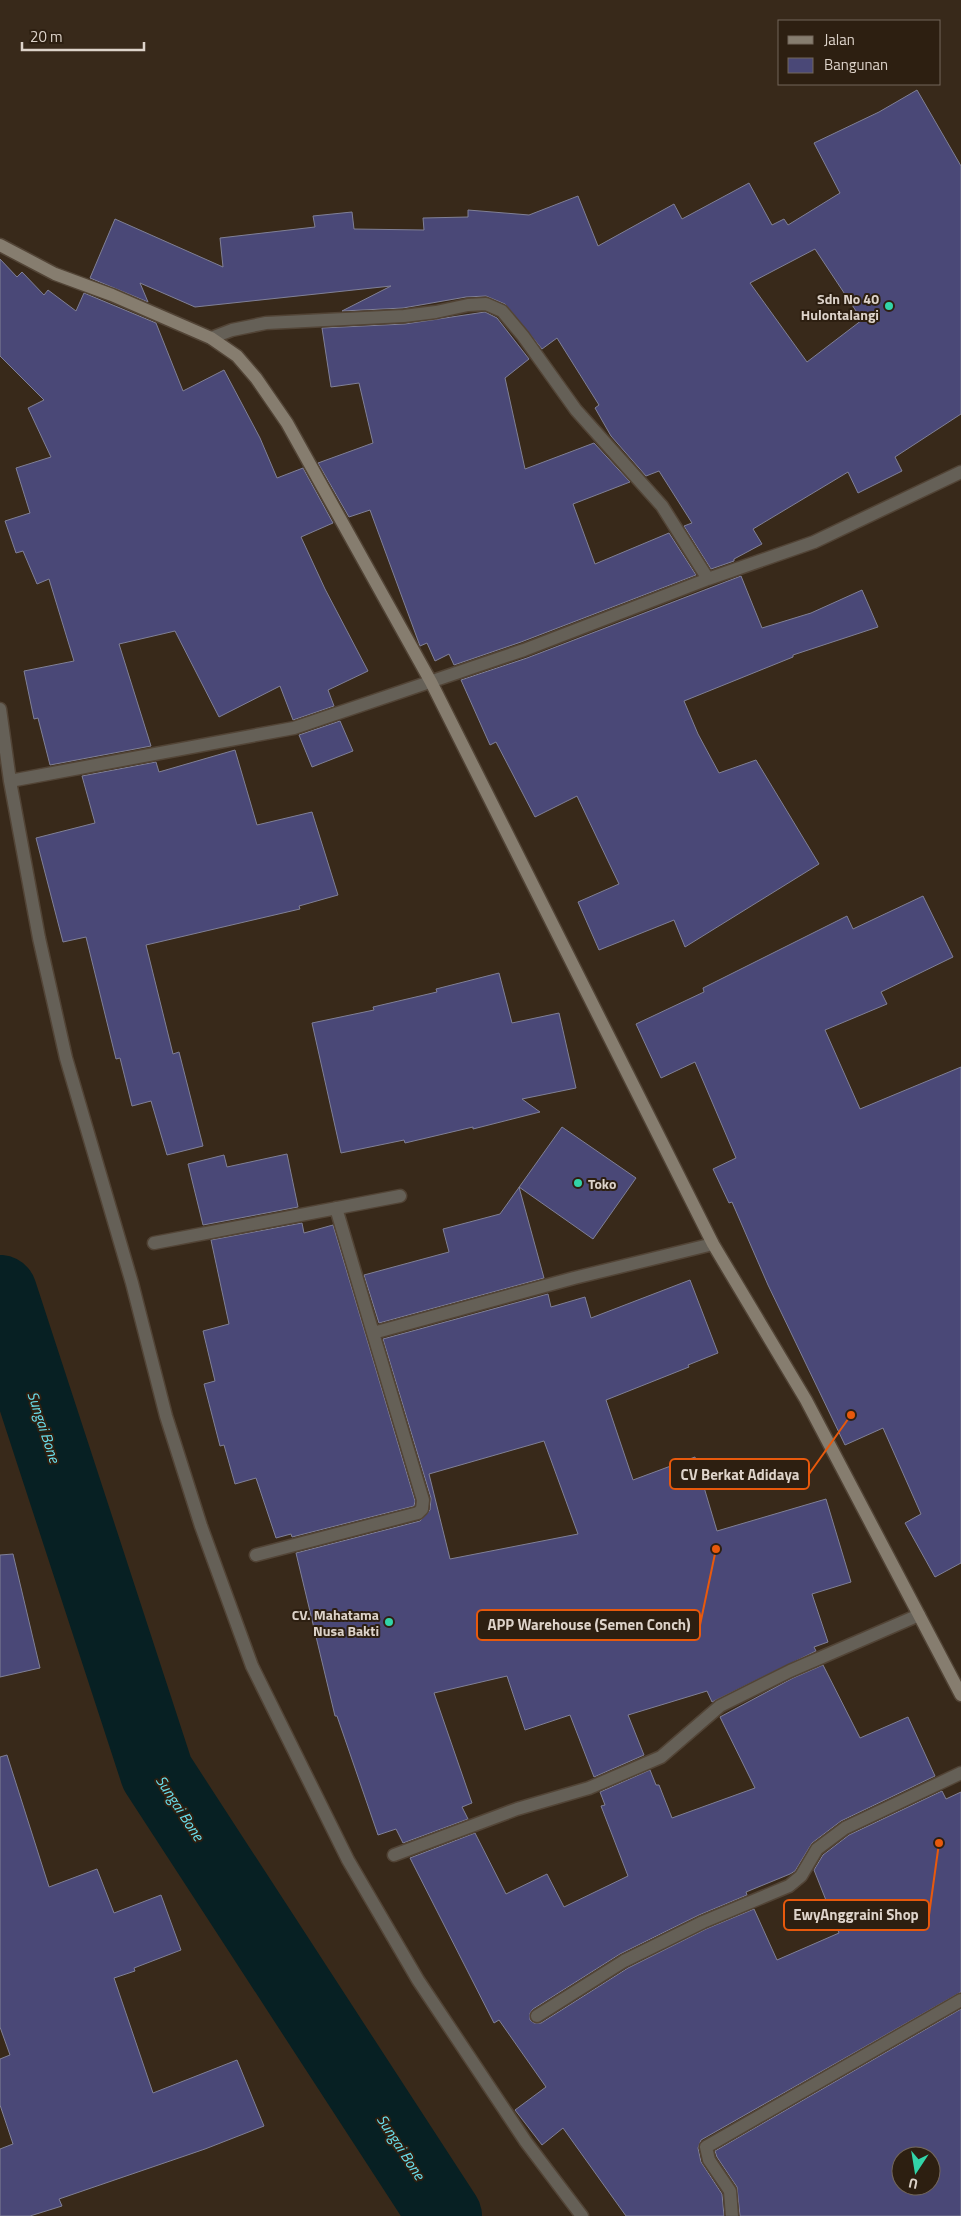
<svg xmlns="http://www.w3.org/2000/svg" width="961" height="2216" font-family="'Titillium Web',sans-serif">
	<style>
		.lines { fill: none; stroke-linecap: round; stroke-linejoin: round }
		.river { stroke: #072023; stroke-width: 74 }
		.building { fill: #4a4877; stroke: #808096; fill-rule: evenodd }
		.street-casing { stroke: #524436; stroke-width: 15 }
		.secondary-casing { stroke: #524436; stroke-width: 15 }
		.street { stroke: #656057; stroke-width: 12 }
		.secondary { stroke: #867d6f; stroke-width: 12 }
		.poi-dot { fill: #32d4a8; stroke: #2d1f11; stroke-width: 2 }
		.labels { text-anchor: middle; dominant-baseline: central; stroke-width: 4; stroke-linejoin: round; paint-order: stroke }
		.poi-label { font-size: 14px; font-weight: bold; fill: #ddd3ca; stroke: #2d1f11; text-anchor: end }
		.water-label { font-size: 15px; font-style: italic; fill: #6be1ef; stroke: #2d1f11 }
		.leader { fill: none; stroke: #e8590c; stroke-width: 2 }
		.callout-dot { fill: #e8590c; stroke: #2d1f11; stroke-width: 2 }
		.callout { fill: #2d1f11; stroke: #e8590c; stroke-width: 2 }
		.callout-label { font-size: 15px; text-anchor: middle; font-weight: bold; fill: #ddd3ca }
	</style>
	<rect width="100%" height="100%" fill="#38291a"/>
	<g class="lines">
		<path class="river" d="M0 1292 157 1773 445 2216"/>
	</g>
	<path class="building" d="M917 90 961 166V414L895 457 902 471 858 493 848 472 753 529 762 544 734 559V561L711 569 684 526 692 523 659 471 646 476 611 436 595 408 599 405 557 338 542 349 505 304 486 296 466 297 403 308 342 311 391 286 195 307 140 283 148 302 90 278 115 219 223 267 220 238 315 227 313 216 352 212 354 229 424 230 423 218 468 217V210L529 215 578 196 598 246 674 204 682 219 749 183 772 225 784 219 788 225 840 193 814 143 879 112ZM815 249 862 320 807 362 750 283Z
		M0 259 17 277 22 272 44 295 48 290 76 311 84 293 156 323 183 391 224 370 260 438 277 478 303 468 333 523 301 537 325 589 368 671 328 690 334 706 293 720 280 686 219 717 175 631 119 644 151 746 50 765 38 718 34 719 24 671 74 661 49 579 37 584 23 551 16 553 5 521 30 513 16 468 51 457 28 408 44 400 0 356Z
		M485 312 497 318 529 359 505 378 525 469 594 443 630 482 573 504 595 564 669 533 696 575 521 642 454 665 449 654 435 661 427 643 420 646 370 510 349 517 318 463 373 443 359 383 331 387 322 328 405 324Z
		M741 576 762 628 811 613 862 590 878 627 793 655V657L684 701 698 734 719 773 756 760 819 864 685 947 674 920 599 950 578 902 619 884 577 796 535 817 496 742 490 745 461 680 527 658Z
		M340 721 353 751 312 767 299 735Z
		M235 750 257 825 312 812 338 895 299 906 300 909 146 945 173 1054 179 1052 203 1146 167 1155 151 1101 132 1106 120 1058 116 1059 86 937 63 942 36 838 95 823 82 776 156 762 159 772Z
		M923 896 953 957 881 992 887 1004 825 1030 860 1109 961 1067V1563L935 1577 905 1523 921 1514 883 1428 845 1445 768 1285 732 1202 729 1203 713 1169 736 1158 695 1062 661 1078 636 1024 704 992 703 988 847 916 853 929Z
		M499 973 512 1023 559 1013 576 1088 522 1099 540 1112 473 1129V1127L405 1143 404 1140 341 1153 312 1023 374 1010 373 1007 437 992 436 989Z
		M562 1127 636 1178 593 1239 519 1187 544 1278 379 1323 364 1275 449 1252 443 1229 500 1214Z
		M287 1154 298 1207 203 1225 188 1164 224 1155 227 1167Z
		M302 1223 304 1233 333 1225 415 1501 414 1506 292 1537 291 1534 276 1538 256 1478 235 1484 224 1445 220 1446 204 1384 215 1381 203 1331 229 1324 211 1240Z
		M690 1280 718 1353 688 1365 689 1367 606 1400 633 1480 695 1457 717 1531 826 1499 851 1582 812 1594 828 1642 814 1647 816 1651 712 1702 707 1691 628 1715 644 1755 594 1777 570 1715 525 1730 507 1676 434 1693 472 1803 462 1807 468 1819 403 1843 396 1829 378 1835 337 1716H335L296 1553 420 1521 430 1510 431 1498 383 1339 548 1294 551 1307 585 1297 591 1318ZM544 1441 578 1534 450 1559 429 1474Z
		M13 1554 40 1668 0 1677V1555Z
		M823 1665 860 1738 908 1717 935 1776 841 1821 812 1843 795 1871 790 1874 746 1892 747 1895 699 1915 620 1954 533 2009 530 2013V2020L534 2023H541L628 1968 706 1929 754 1909 777 1960 839 1933 814 1870 823 1855 849 1835 942 1791 946 1799 961 1792V1992L701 2140 698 2148 701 2162 722 2194 724 2216H626L563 2128 542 2145 515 2110 546 2087 499 2020 494 2023 410 1858 475 1833 506 1894 547 1874 564 1907 628 1876 601 1806 605 1805 600 1792 650 1770 656 1785H659L672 1818 755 1788 720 1717 793 1678Z
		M7 1755 49 1887 97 1869 114 1913 161 1895 181 1950 134 1968 135 1971 114 1978 153 2093 237 2060 264 2126 205 2149 59 2199 62 2206 30 2216H0V2149L13 2144 0 2105V2059L10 2055 0 2027V1757Z
		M961 2009V2216H740L737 2187 717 2157 715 2151ZM901 2156H931V2186H901Z"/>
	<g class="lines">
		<g class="street-casing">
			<path id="street" d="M211 338 232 330 266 323 404 316 436 312 468 305 486 304 502 311 523 336 576 410 662 506 708 579
				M0 709 10 781 39 938 66 1058 132 1283 166 1416 201 1526 252 1666 348 1860 418 1980 526 2142 582 2216
				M10 781 294 728 524 650 708 579 814 542 961 472
				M336 1208 373 1333
				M154 1243 400 1196
				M256 1555 418 1513 422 1509 423 1500 373 1333 574 1278 713 1244
				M394 1855 517 1809 589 1788 661 1757 720 1706 790 1671 919 1615
				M537 2016 624 1961 703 1922 789 1886 801 1876 817 1849 845 1828 961 1773
				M732 2216 730 2191 709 2160 706 2147 961 2000"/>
		</g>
		<g class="secondary-casing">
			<path id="secondary" d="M0 245 55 274 112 295 211 338 237 356 256 378 287 423 431 682 713 1244 806 1400 961 1695"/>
		</g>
		<use href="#street" class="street"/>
		<use href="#secondary" class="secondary"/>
	</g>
	<g class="poi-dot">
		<circle cx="889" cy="306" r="5"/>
		<circle cx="578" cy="1183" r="5"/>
		<circle cx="389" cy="1622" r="5"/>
	</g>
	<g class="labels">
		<g class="poi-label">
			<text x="879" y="298">Sdn No 40<tspan x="879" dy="16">Hulontalangi</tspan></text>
			<text x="588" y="1183" text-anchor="start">Toko</text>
			<text x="379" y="1614">CV. Mahatama<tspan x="379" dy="16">Nusa Bakti</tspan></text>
		</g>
		<g class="water-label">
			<text transform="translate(44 1427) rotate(72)">Sungai Bone</text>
			<text transform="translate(180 1808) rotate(57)">Sungai Bone</text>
			<text transform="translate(401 2147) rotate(57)">Sungai Bone</text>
		</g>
	</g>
	<path class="leader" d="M851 1415L809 1474M716 1549L700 1625M939 1843L929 1915"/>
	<g class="callout-dot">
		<circle cx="851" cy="1415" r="5"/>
		<circle cx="716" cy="1549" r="5"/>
		<circle cx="939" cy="1843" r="5"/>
	</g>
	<g class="callout">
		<rect x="670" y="1459" width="139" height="30" rx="5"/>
		<rect x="477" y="1610" width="223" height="30" rx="5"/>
		<rect x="784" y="1900" width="145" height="30" rx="5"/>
	</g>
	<g class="callout-label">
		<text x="740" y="1480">CV Berkat Adidaya</text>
		<text x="589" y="1630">APP Warehouse (Semen Conch)</text>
		<text x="856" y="1920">EwyAnggraini Shop</text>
	</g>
	<rect x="778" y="20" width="162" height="65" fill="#2d1f11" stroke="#73675b"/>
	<rect x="788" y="36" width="25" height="8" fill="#867d6f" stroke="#73675b"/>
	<text x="824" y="45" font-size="15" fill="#ddd3ca">Jalan</text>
	<rect x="788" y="58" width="25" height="15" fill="#4a4877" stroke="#73675b"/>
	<text x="824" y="70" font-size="15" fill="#ddd3ca">Bangunan</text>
	<g transform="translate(916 2171) rotate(192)"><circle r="24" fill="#2d1f11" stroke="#73675b"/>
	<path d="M0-4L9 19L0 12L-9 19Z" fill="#32d4a8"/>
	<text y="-8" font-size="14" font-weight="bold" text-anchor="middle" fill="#ddd3ca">U</text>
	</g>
	<path d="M22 42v8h122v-8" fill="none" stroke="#ddd3ca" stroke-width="2.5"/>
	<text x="30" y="42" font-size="15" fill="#ddd3ca" stroke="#2d1f11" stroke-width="4" paint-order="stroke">20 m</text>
</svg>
